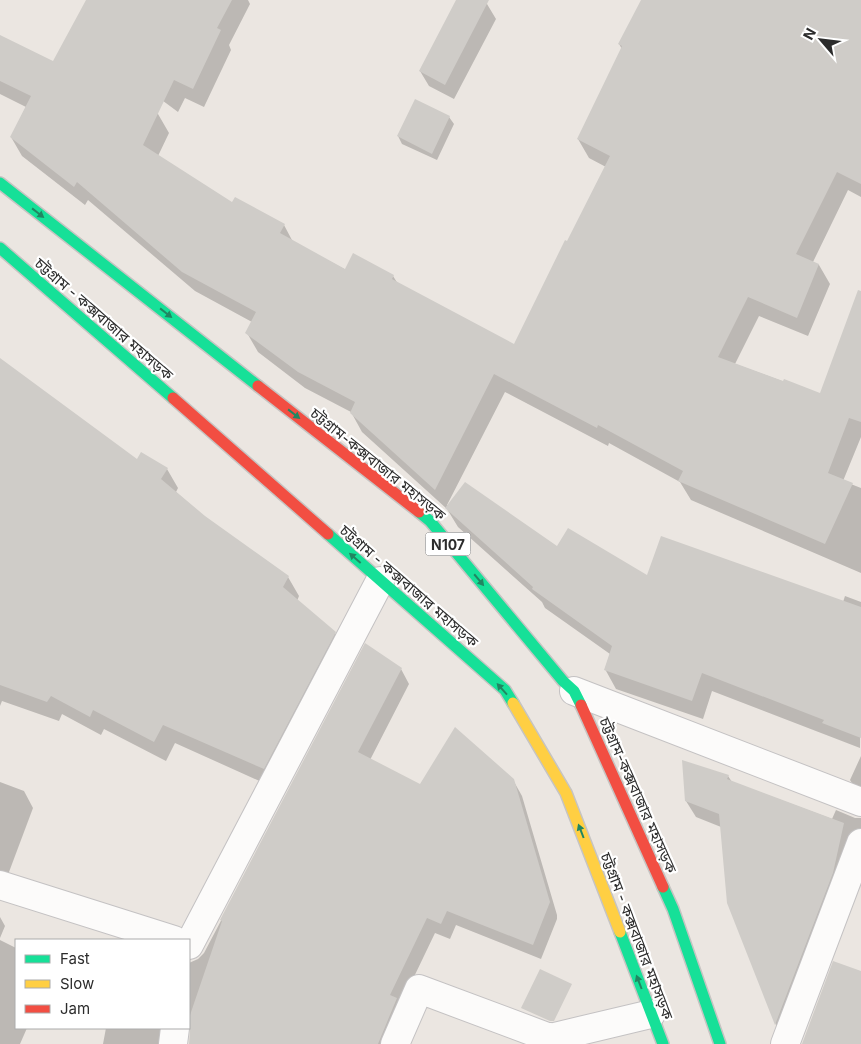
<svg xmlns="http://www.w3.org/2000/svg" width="861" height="1044" font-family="Inter,'Noto Sans Bengali',sans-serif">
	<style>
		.shadow { fill: #0003 }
		.building { fill: #cfccc8 }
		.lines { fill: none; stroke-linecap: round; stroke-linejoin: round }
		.street-casing { stroke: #c4c2c3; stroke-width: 30 }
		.fast-casing { stroke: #c6c4c2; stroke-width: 14 }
		.slow-casing { stroke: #c6c4c2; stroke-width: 14 }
		.jam-casing { stroke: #c6c4c2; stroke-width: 14 }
		.street { stroke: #fcfbfa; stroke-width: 28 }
		.fast { stroke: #16e098; stroke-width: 11 }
		.slow { stroke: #ffcf43; stroke-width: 11 }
		.jam { stroke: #f24e42; stroke-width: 11 }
		.oneway { fill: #218662 }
		.labels { text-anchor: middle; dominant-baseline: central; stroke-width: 4.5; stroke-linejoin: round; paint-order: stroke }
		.shield { fill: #fff; stroke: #6b6b6b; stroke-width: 1 }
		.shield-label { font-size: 14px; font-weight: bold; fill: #2c2c2c }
		.street-label { font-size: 15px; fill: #2c2c2c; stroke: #fff }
	</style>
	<rect width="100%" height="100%" fill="#ebe6e1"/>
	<path class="shadow" d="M88 0H248L250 4 229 45 231 50 204 107 185 98 178 112 85 43Z
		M457 0H478L487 4 496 19 454 99 429 86 420 71Z
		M643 0H861V197L848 190 813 262 819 265 830 284 808 336 759 316 735 364 820 395 861 346V437L843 481 861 488V573L691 500 680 482 609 443 608 446 505 392 447 505 558 548 648 576 843 602 845 596 861 602 860 748 712 691 703 719 616 689 605 669 610 654 545 608 542 602 458 527 447 509 362 432 351 412 305 388 258 352 247 333 252 322 195 291 88 200 85 205 22 156 11 137 26 107 0 94V36L158 114 169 133 158 156 233 204 284 225 293 242 346 270 393 276 398 284 515 346 606 167 589 158 578 139 622 49 619 44Z
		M449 117 454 124 437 160 402 144 398 136Z
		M0 359 137 461 167 469 178 488 176 492 204 517 288 577 299 596 297 601 335 633 346 653 275 788 175 743 166 761 104 729 101 735 62 714 59 721 2 701 0 706Z
		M366 645 401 669 409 684 370 760 420 785 513 780 522 796 557 915V919L541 959 456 925 450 939 435 933 400 1006 393 1044H190L192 1029 187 1028H189V963L198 959 204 953Z
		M861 756V797L850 780Z
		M728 776 732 782 832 819 836 810 855 818H861V847L785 1040 776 1025 728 902 721 827 696 817 686 801Z
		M0 782 24 791 33 808 3 888 0 890Z
		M0 917 5 926 0 938Z
		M0 940 16 948V1028H27L20 1044H0Z
		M106 1028H182L167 1044H103Z"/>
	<path class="building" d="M86 0H232L217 28 221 30 193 89 174 80 143 145 232 202 235 197 285 224 280 233 345 269 353 253 394 275 392 279 514 344 565 240 567 241 610 156 577 139 622 46 618 44 641 0H861V184L837 172 796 254 819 264 797 318 748 297 718 357 783 381 784 379 820 393 858 290 861 291V422L849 418 828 473 853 483 825 544 678 481 683 471 598 425 597 428 494 374 435 490 350 413 355 402 298 372 245 333 256 312 182 272 77 182 74 187 10 137 31 96 0 81V35L53 61Z
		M456 0H489L445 85 419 71Z
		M415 99 450 116 432 154 397 136Z
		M0 358 137 459 141 452 168 468 161 479 205 516 289 576 283 587 336 632 264 769 163 725 154 742 93 710 90 717 51 696 47 702 0 685Z
		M465 482 557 546 568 528 647 575 661 536 861 607V738L822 723 824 720 702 673 692 701 604 670 612 646 532 589 533 587 445 508Z
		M365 643 402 668 358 752 420 784 455 727 514 779 550 902 533 945 447 911 441 924 427 918 390 995 397 998 378 1044H189L190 1030 189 1018 222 921 220 920Z
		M682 760 729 775 727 779 844 823 833 873 775 1025 727 903 719 814 685 801Z
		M833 961 861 971V1044H802Z
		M540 969 572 984 554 1021H550L521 1008Z"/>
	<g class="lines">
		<g class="street-casing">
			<path id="street" d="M574 691 861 802
				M0 885 174 940
				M189 945 380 581
				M173 1044 175 1028
				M395 1044 419 989 550 1038 651 1014
				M785 1044 861 843"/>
		</g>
		<g class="fast-casing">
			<path id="fast" d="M0 183 258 386
				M0 248 173 398
				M419 512 430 521 563 681 574 691 581 705
				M328 534 505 690 513 703
				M663 887 673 909 720 1044
				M620 932 663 1044"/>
		</g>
		<g class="slow-casing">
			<path id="slow" d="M513 703 566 793 620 932"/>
		</g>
		<g class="jam-casing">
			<path id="jam" d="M258 386 419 512
				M173 398 328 534
				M581 705 663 887"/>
		</g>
		<use href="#street" class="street"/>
		<use href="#fast" class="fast"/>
		<use href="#slow" class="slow"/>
		<use href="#jam" class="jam"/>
	</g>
	<defs><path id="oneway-solid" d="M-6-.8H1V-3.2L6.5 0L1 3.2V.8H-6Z" transform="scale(1.25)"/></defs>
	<g class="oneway">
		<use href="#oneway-solid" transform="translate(38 213) rotate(38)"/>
		<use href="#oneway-solid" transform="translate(166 313) rotate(38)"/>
		<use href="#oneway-solid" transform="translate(294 414) rotate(38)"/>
		<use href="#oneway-solid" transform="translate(355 558) rotate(-139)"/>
		<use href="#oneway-solid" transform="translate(479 580) rotate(50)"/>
		<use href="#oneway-solid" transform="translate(502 689) rotate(-132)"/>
		<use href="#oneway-solid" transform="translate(581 831) rotate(-111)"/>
		<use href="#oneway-solid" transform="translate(639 982) rotate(-111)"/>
	</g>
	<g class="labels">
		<rect class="shield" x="425.5" y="532.5" width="45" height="23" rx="4"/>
		<g class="shield-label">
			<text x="448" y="544">N107</text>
		</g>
		<g class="street-label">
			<text transform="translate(104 319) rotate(41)">চট্টগ্রাম - কক্সবাজার মহাসড়ক</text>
			<text transform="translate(378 464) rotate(39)">চট্টগ্রাম-কক্সবাজার মহাসড়ক</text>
			<text transform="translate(409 586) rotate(41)">চট্টগ্রাম - কক্সবাজার মহাসড়ক</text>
			<text transform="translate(638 795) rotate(66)">চট্টগ্রাম-কক্সবাজার মহাসড়ক</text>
			<text transform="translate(637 936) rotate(69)">চট্টগ্রাম - কক্সবাজার মহাসড়ক</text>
		</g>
	</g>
	<rect x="15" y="939" width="175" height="90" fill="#ffffff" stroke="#ababab"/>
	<rect x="25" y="955" width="25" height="8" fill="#16e098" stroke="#ababab"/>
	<text x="60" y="964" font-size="15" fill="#2c2c2c">Fast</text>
	<rect x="25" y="980" width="25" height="8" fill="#ffcf43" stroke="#ababab"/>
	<text x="60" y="989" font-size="15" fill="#2c2c2c">Slow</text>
	<rect x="25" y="1005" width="25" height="8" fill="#f24e42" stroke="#ababab"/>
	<text x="60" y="1014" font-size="15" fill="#2c2c2c">Jam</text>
	<g transform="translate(821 40) rotate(298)" stroke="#ffffff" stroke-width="4" paint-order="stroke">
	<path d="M0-4L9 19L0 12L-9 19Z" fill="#2c2c2c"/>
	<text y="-8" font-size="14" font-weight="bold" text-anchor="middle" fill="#2c2c2c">N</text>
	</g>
</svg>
